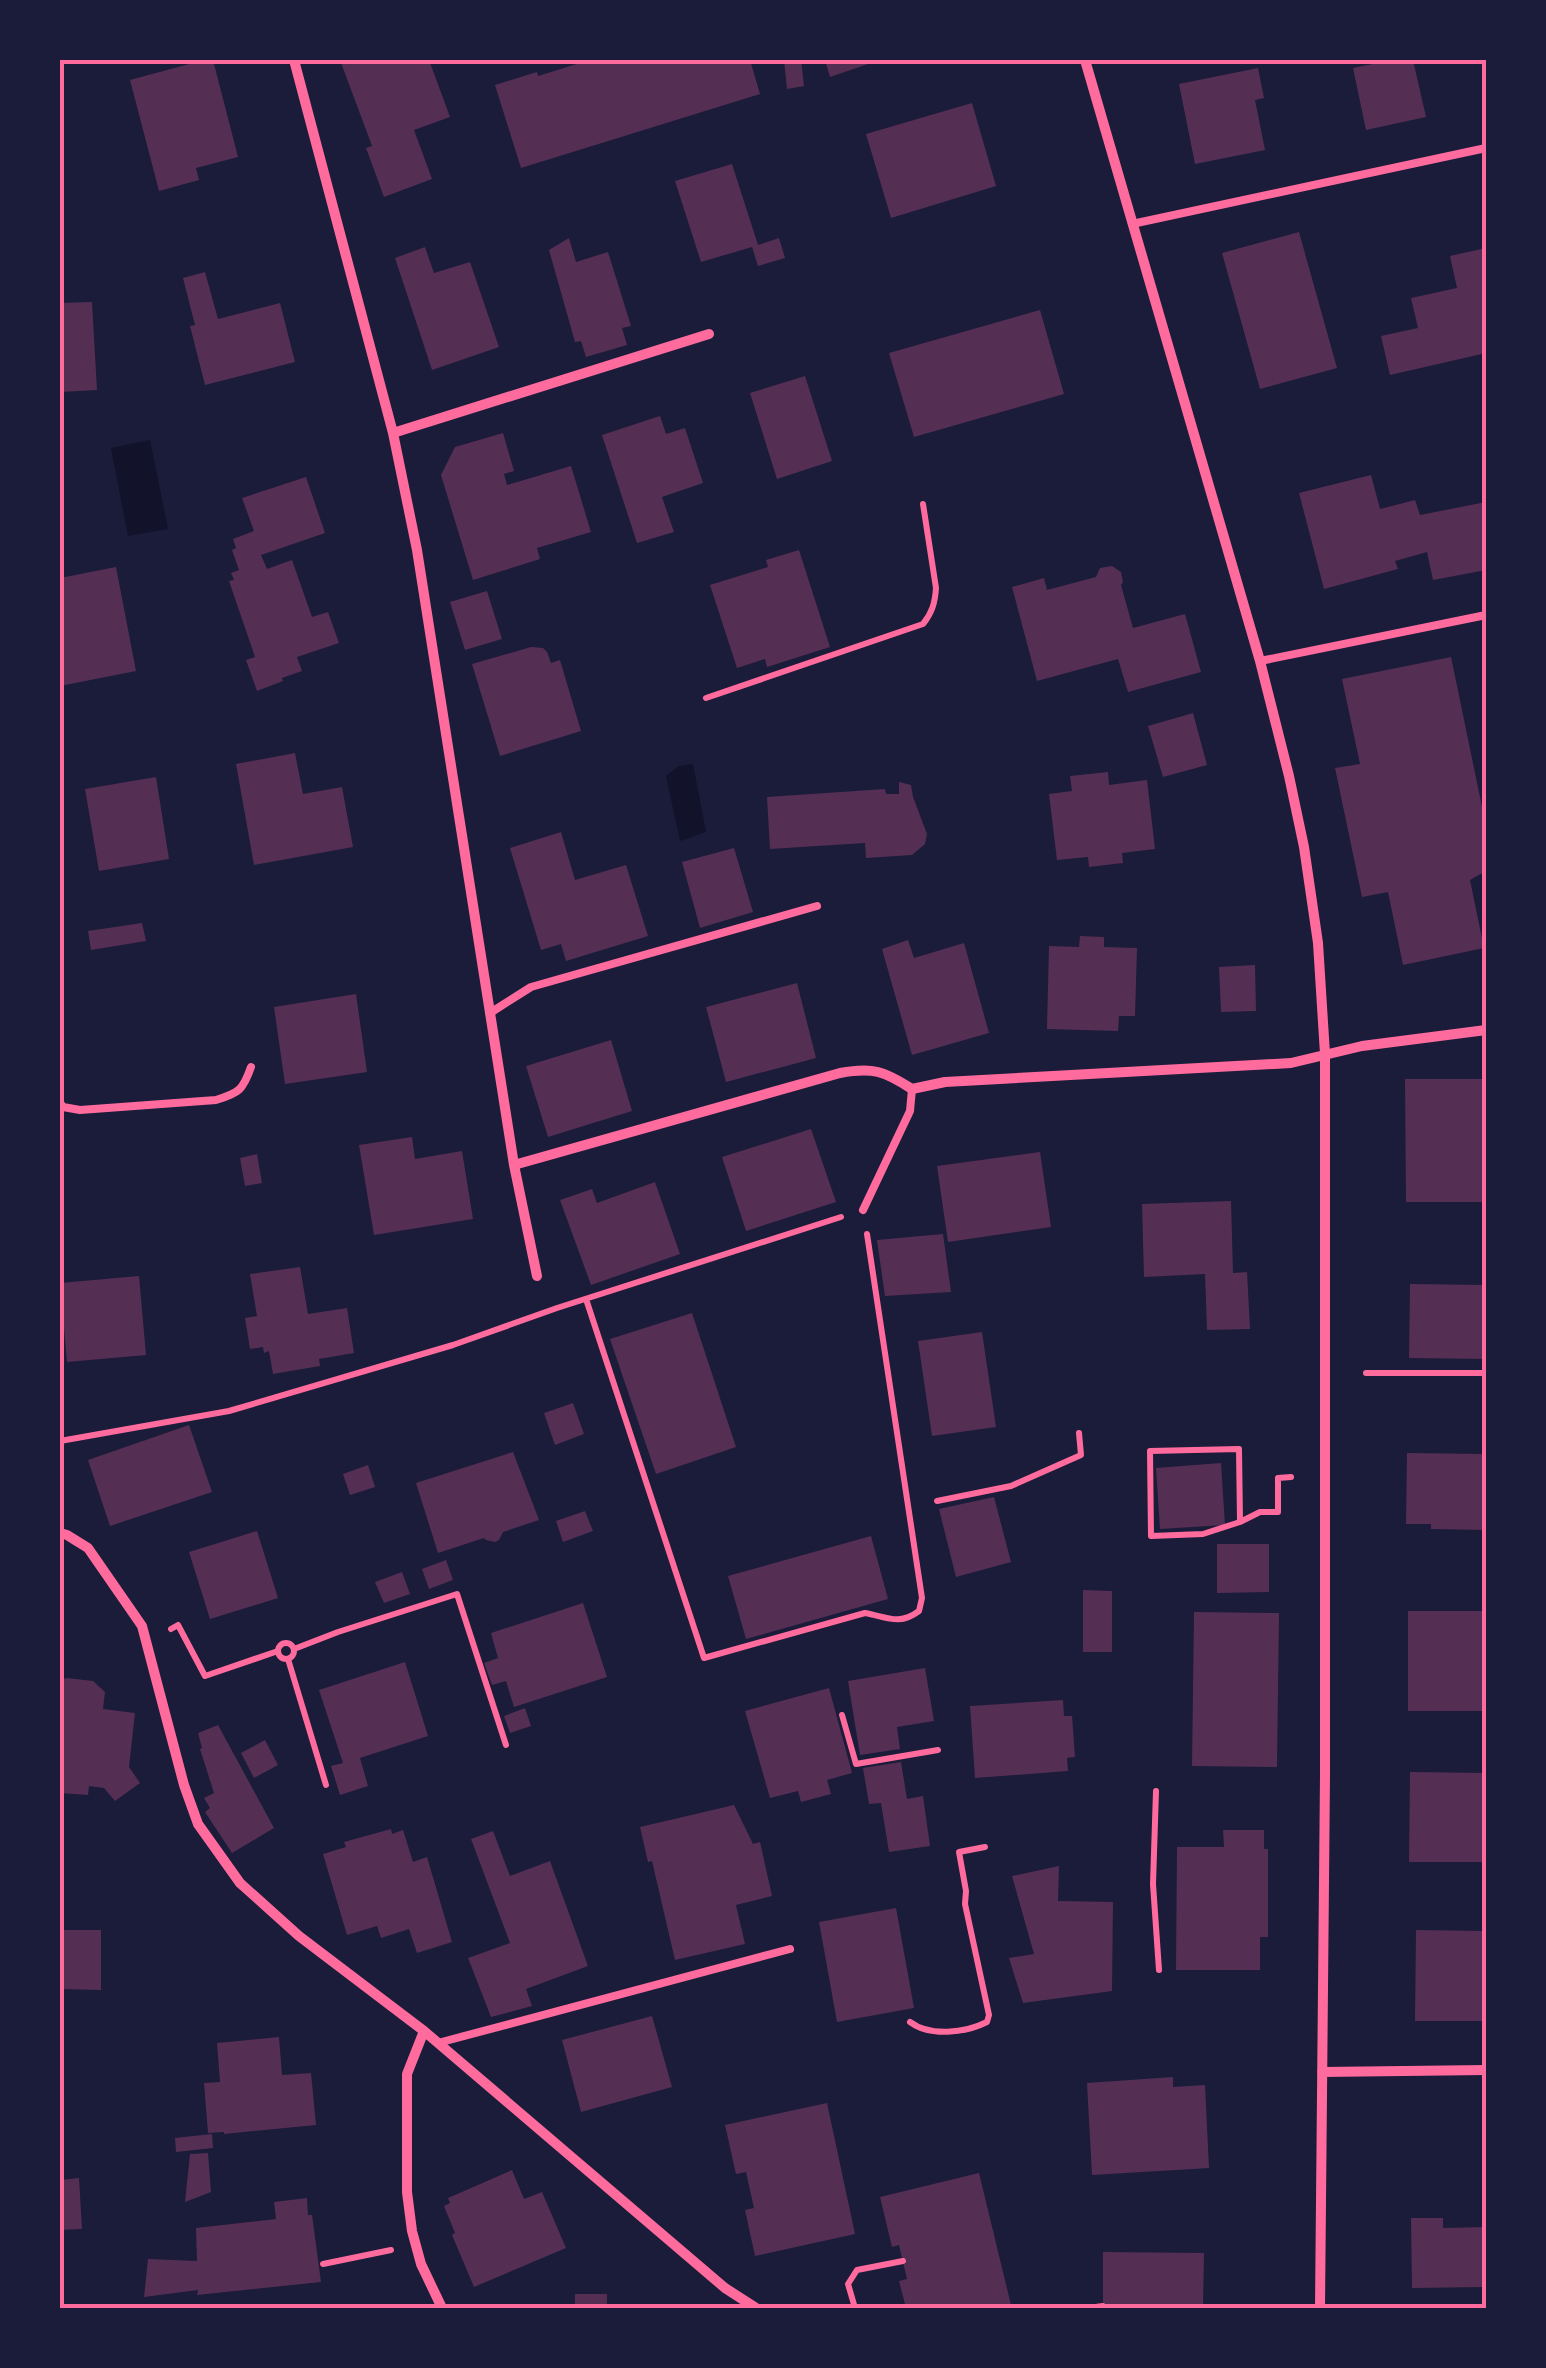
<svg xmlns="http://www.w3.org/2000/svg" width="1546" height="2368" font-family="Montserrat,sans-serif">
	<style>
		.water { fill: #12122b }
		.building { fill: #542f53 }
		.lines { fill: none; stroke-linecap: round; stroke-linejoin: round }
		.path { stroke: #ff6b9d; stroke-width: 6 }
		.service { stroke: #ff6b9d; stroke-width: 8 }
		.minor { stroke: #ff6b9d; stroke-width: 10 }
		.neatline { fill: none; stroke: #ff6b9d; stroke-width: 4 }
	</style>
	<rect width="100%" height="100%" fill="#1b1b3a"/>
	<path class="water" d="M150 440 168 529 128 536 111 448Z
		M693 764 706 832 680 841 666 776 679 766Z"/>
	<path class="building" d="M204 60H213L238 157 196 168 199 180 159 191 130 80Z
		M340 60H429L450 117 414 130 432 179 384 197 366 148 372 146Z
		M582 60H750L760 94 521 168 495 85 537 72 538 76 583 62Z
		M784 60H801L804 86 787 89Z
		M825 60H877V61L830 77Z
		M1392 60H1413L1426 117 1366 130 1353 68Z
		M1258 68 1264 98 1255 100 1265 150 1195 164 1179 84Z
		M972 103 996 186 891 218 866 134Z
		M732 164 758 245 779 238 785 258 758 266 752 247 701 262 675 181Z
		M1299 232 1337 368 1260 389 1222 253Z
		M569 238 576 262 608 252 631 326 622 328 627 345 586 357 581 341 575 342 549 250Z
		M425 247 434 273 470 262 499 347 432 370 395 258Z
		M1486 248V353L1390 375 1381 336 1418 328 1411 298 1457 288 1450 256Z
		M205 272 218 319 280 303 295 362 205 385 190 326 195 325 183 278Z
		M92 302 97 390 60 392V303Z
		M1040 310 1064 394 914 437 889 353Z
		M805 376 832 461 777 479 750 393Z
		M660 416 666 434 685 428 703 483 662 497 674 532 637 543 602 435Z
		M503 433 514 471 504 474 507 485 571 466 591 532 537 548 540 559 473 580 441 475 455 447Z
		M1371 475 1380 509 1415 500 1420 515 1486 502V570L1433 580 1427 552 1395 561 1398 569 1324 589 1299 493Z
		M306 477 325 533 261 555 267 569 292 560 312 617 328 612 339 643 297 657 302 671 282 678 283 681 257 691 246 660 255 657 229 581 234 580 231 573 239 570 232 550 236 548 233 539 254 531 242 498Z
		M799 550 830 647 767 667 765 659 737 668 710 585 768 567 766 560Z
		M1112 566 1121 572 1123 582 1121 585 1133 628 1185 614 1201 672 1128 692 1118 659 1037 681 1012 587 1044 578 1047 590 1096 577 1100 568Z
		M116 567 136 671 60 686V578Z
		M487 591 502 639 465 650 450 602Z
		M531 647 543 648 547 652 551 663 560 660 581 731 500 756 472 664Z
		M1451 657 1486 826V871L1470 880 1484 948 1403 965 1388 892 1362 897 1335 768 1360 764 1342 679Z
		M1193 713 1207 765 1163 777 1148 726Z
		M295 753 303 794 342 787 353 847 254 865 236 764Z
		M1108 772 1109 785 1147 780 1155 849 1122 853 1123 863 1089 867 1088 857 1057 860 1049 794 1072 791 1070 776Z
		M156 777 169 859 99 871 85 789Z
		M899 782 911 785 913 797 927 834 925 844 912 855 866 858 865 843 770 849 767 797 885 789 886 794H899Z
		M561 832 575 880 626 865 648 936 566 961 561 944 541 950 510 848Z
		M734 848 753 912 700 928 682 862Z
		M142 923 146 941 91 950 88 931Z
		M1080 936 1104 937V947L1137 948 1135 1016H1119L1118 1031 1047 1029 1049 946 1079 947Z
		M908 940 914 958 964 943 989 1033 912 1055 882 949Z
		M1255 965 1256 1011 1221 1012 1219 967Z
		M797 983 816 1058 726 1082 706 1007Z
		M356 994 367 1072 285 1084 274 1007Z
		M611 1040 632 1111 548 1137 526 1066Z
		M1405 1079H1486V1202H1406Z
		M811 1129 836 1202 746 1231 722 1157Z
		M412 1137 415 1159 462 1151 473 1219 374 1235 359 1145Z
		M1040 1152 1051 1227 948 1242 937 1166Z
		M257 1154 262 1183 245 1186 240 1158Z
		M655 1182 680 1254 591 1285 560 1200 592 1189 597 1203Z
		M1231 1201 1233 1273 1247 1272 1250 1329 1207 1330 1205 1274 1144 1277 1142 1204Z
		M943 1234 951 1292 885 1296 877 1240Z
		M300 1267 308 1314 347 1308 354 1353 319 1359 320 1366 273 1374 269 1351 264 1353 263 1347 250 1349 245 1318 257 1316 250 1274Z
		M139 1276 146 1355 67 1362 60 1283Z
		M1410 1284 1486 1285V1359L1409 1358Z
		M692 1313 736 1447 656 1474 610 1339Z
		M982 1332 996 1427 932 1436 918 1341Z
		M573 1403 584 1434 555 1445 544 1413Z
		M189 1425 212 1492 110 1526 88 1460Z
		M513 1452 539 1520 503 1532 499 1540 495 1542 486 1540 484 1538 438 1553 416 1483Z
		M1407 1453 1486 1454V1530L1431 1529V1524H1406Z
		M1221 1463 1225 1525 1160 1529 1156 1468Z
		M368 1465 375 1487 350 1495 343 1474Z
		M994 1497 1011 1562 956 1577 939 1509Z
		M585 1511 593 1531 563 1542 556 1521Z
		M257 1531 278 1598 210 1619 189 1552Z
		M871 1536 888 1599 746 1639 728 1576Z
		M1217 1544H1269V1592L1217 1593Z
		M446 1560 453 1580 429 1589 422 1569Z
		M402 1572 410 1594 384 1603 375 1582Z
		M1083 1590 1112 1591V1652H1083Z
		M583 1603 607 1677 514 1707 506 1681 492 1685 484 1663 498 1658 491 1633Z
		M1408 1611H1485V1711H1408Z
		M1194 1612 1279 1613 1277 1767 1192 1766Z
		M405 1662 428 1736 360 1758 368 1786 340 1795 331 1766 343 1763 319 1690Z
		M925 1668 934 1721 897 1727 900 1749 860 1755 848 1681Z
		M67 1678 93 1681 105 1692 103 1709 135 1713 129 1767 140 1783 115 1801 104 1788 89 1786 88 1795 60 1793V1680Z
		M829 1688 852 1773 827 1780 831 1794 801 1802 798 1791 770 1798 745 1711Z
		M1063 1700 1064 1716H1072L1075 1757 1067 1758 1068 1771 975 1778 970 1706Z
		M525 1708 531 1726 510 1733 504 1716Z
		M218 1725 274 1828 232 1853 205 1812 210 1808 204 1798 214 1793 200 1749 202 1748 198 1733Z
		M265 1740 278 1765 254 1778 241 1753Z
		M901 1762 907 1799 923 1796 930 1846 889 1852 881 1803 869 1804 863 1768Z
		M1410 1772 1486 1773V1862H1409Z
		M734 1805 753 1844 760 1842 772 1896 736 1905 745 1944 675 1960 652 1861 648 1862 640 1827Z
		M391 1829 392 1834 403 1830 413 1862 427 1857 452 1942 417 1953 409 1929 381 1938 377 1926 347 1935 323 1854 346 1847 344 1842Z
		M1223 1830H1264V1849H1268V1937H1260V1970H1176L1177 1847H1224Z
		M493 1831 510 1876 550 1861 588 1966 526 1989 532 2006 491 2017 468 1958 510 1943 471 1839Z
		M1059 1866 1058 1901 1113 1902 1112 1991 1023 2003 1009 1958 1034 1954 1012 1876Z
		M896 1908 914 2008 837 2022 819 1922Z
		M60 1930H101V1990L60 1989Z
		M1416 1930 1486 1931V2021H1415Z
		M652 2016 672 2087 581 2112 562 2040Z
		M279 2037 282 2075 311 2073 316 2125 224 2134V2132L208 2133 204 2083 220 2082 217 2043Z
		M1173 2077V2087L1205 2085 1209 2168 1092 2175 1087 2083Z
		M827 2103 855 2234 755 2256 745 2210 754 2208 746 2172 736 2174 725 2125Z
		M212 2134 213 2148 176 2152 175 2138Z
		M208 2153 211 2192 185 2202 190 2154Z
		M512 2170 524 2199 542 2192 566 2248 474 2287 452 2235 455 2233 444 2206 450 2203 448 2198Z
		M979 2173 1011 2305 999 2308H906L899 2281 907 2279 899 2245 892 2247 880 2197Z
		M79 2178 82 2229 60 2230V2180Z
		M307 2198 308 2215H312L321 2282 197 2295 198 2290 144 2297 148 2259 197 2261 196 2228 276 2219 274 2202Z
		M1411 2218H1443V2228L1486 2227V2287L1412 2288Z
		M1103 2252 1204 2253 1203 2308H1103Z
		M575 2294H607V2308H575Z"/>
	<g class="lines">
		<path class="path" d="M706 698 923 624C932 613 935 603 936 588L923 504
			M586 1299 704 1658 865 1613C887 1617 899 1626 919 1611L922 1598 867 1234
			M1366 1373H1486
			M60 1441 229 1411 453 1345 557 1308 841 1217
			M937 1501 1011 1486 1081 1455 1079 1433
			M1240 1522 1239 1449 1150 1451 1151 1536 1203 1534 1240 1522 1260 1512H1278V1478L1291 1477
			M171 1629 178 1625 205 1676 278 1651
			M278 1651a8 8 0 1 1 16 0a8 8 0 1 1-16 0Z
			M294 1649 338 1632 457 1594 506 1745
			M288 1659 326 1785
			M842 1715 856 1764 938 1750
			M1156 1791 1153 1884 1159 1970
			M910 2022C930 2037 965 2033 987 2022L989 2015 965 1904 966 1891 959 1852 985 1847
			M323 2264 391 2250
			M855 2308 848 2284 857 2270 903 2261
			M1088 2308 1103 2306"/>
		<path class="service" d="M1132 224 1486 148
			M1260 661 1486 615
			M490 1013 531 987 817 906
			M60 1103 63 1107 80 1110 216 1100C239 1093 243 1090 251 1067
			M863 1210 910 1111 912 1089
			M438 2043 790 1949"/>
		<path class="minor" d="M294 60 393 433 417 550 514 1165 537 1276
			M1085 60 1260 661 1289 776 1304 847 1318 943 1325 1054V1775L1320 2308
			M393 433 709 334
			M514 1165 840 1073C873 1067 884 1071 912 1089L945 1082 1291 1063 1362 1046 1486 1030
			M60 1533 67 1535 88 1548 142 1626 184 1785 198 1824 240 1883 299 1936 424 2031 725 2288 756 2308
			M424 2031 407 2074V2192L412 2231 421 2264 442 2308
			M1322 2072 1486 2070"/>
	</g>
	<rect width="1546" height="2368" fill="none" stroke="#1b1b3a" stroke-width="125"/>
	<rect x="62" y="62" width="1422" height="2244" class="neatline"/>
</svg>
